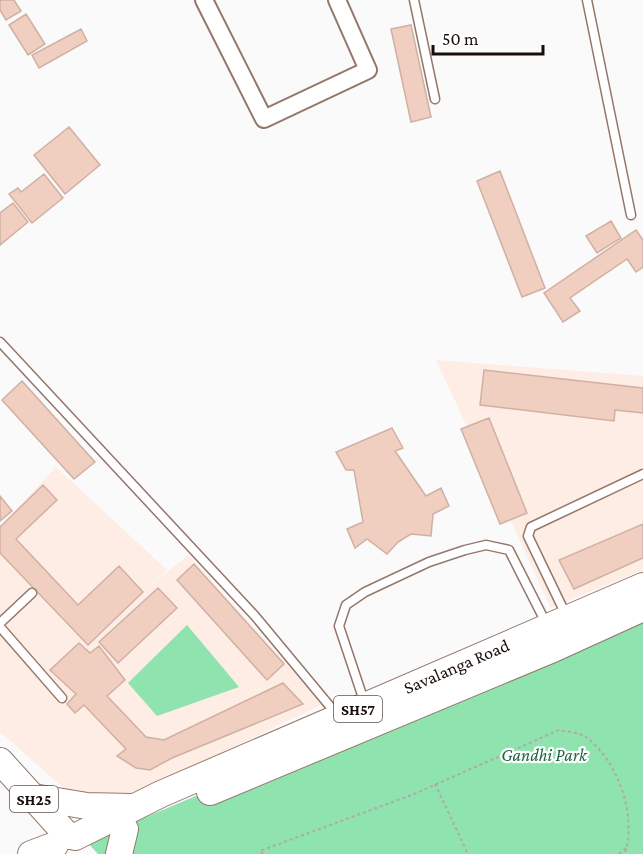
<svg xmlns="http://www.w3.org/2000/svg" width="643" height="854" font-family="'Crimson Pro',serif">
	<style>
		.built { fill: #feede5 }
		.green { fill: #8ee3ae }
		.building { fill: #f0cec0; stroke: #d0b0a2; stroke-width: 1.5 }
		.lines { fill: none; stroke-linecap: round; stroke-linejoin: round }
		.service-casing { stroke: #95776a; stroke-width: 11 }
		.minor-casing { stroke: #95776a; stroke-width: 20 }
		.primary-casing { stroke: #95776a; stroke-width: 28 }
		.path { stroke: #aeaaa8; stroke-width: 2; stroke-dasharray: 3 3; stroke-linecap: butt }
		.service { stroke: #fff; stroke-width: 8 }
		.minor { stroke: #fff; stroke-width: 16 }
		.primary { stroke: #fff; stroke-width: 26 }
		.labels { text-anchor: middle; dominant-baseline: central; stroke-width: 4.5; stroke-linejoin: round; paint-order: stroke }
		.shield { fill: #fff; stroke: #5d5652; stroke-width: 1.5 }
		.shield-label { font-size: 16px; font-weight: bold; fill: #180d08 }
		.street-label { font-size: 18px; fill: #180d08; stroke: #fff }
		.park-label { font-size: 18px; font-style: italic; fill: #1d653f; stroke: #fff }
	</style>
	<rect width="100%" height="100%" fill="#fafafa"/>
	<path class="built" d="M436 360 643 376V570L551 608Z
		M56 467 167 570 149 587 188 555 323 704 127 798 81 803 0 732V527Z"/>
	<path class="green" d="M643 607V854H98L87 842Z
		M187 625 239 687 157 716 128 683Z"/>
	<path class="building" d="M0 0H14L21 11 6 20 0 10Z
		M26 14 45 44 28 55 9 25Z
		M411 25 431 117 411 122 391 29Z
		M81 29 87 41 39 68 32 55Z
		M69 127 100 165 65 194 34 155Z
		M500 171 545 288 522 297 477 181Z
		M44 174 63 198 32 223 9 194 18 188 21 192Z
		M13 203 28 222 0 245V213Z
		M611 221 621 238 597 253 586 236Z
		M636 230 643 240V267L636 272 627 259 570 298 580 311 563 322 544 293Z
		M484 370 643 388V413L615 410 614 421 480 405Z
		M22 381 95 462 74 479 2 400Z
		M489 418 527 513 500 524 461 429Z
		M392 428 403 448 395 451 426 496 441 488 449 506 433 514 431 536 411 534 398 542 387 554 367 539 355 548 347 529 363 522 354 470H346L336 452Z
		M43 485 57 500 16 539 78 605 119 566 143 592 88 645 0 553V527Z
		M0 496 12 511 0 521Z
		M643 524V558L574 589 559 560Z
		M194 564 284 664 267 680 177 580Z
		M158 588 177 608 118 663 99 642Z
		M79 643 90 653 99 646 125 680 107 696 146 737 164 740 283 683 303 704 172 758 150 770 136 768 117 756 126 749 84 705 75 713 67 704 76 694 50 670Z"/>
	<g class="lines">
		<g class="service-casing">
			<path id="service" d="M414 0 435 99
				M587 0 631 215
				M0 342 255 616 338 716
				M566 615 528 536 531 527 643 474
				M0 623 32 593
				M0 627 62 698
				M365 704 339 626 346 605 365 592 429 562 465 550 486 545 509 550 547 625"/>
		</g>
		<g class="minor-casing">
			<path id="minor" d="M204 0 264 119 368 70 337 0"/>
		</g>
		<g class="primary-casing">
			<g id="primary">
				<path d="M0 761 68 836"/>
				<path d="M210 792 553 649 643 608"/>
				<path d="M33 797 87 806 131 807"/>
				<path id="s1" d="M75 837 161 794 643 586"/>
				<path d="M31 854 55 845"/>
				<path d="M119 854 125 829"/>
			</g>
		</g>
		<path class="path" d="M435 784 468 854
			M263 854 260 851 414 794 559 730C567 732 579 732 586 737 618 761 637 815 625 854
			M619 854 626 848"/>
		<use href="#service" class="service"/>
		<use href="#minor" class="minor"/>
		<use href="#primary" class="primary"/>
	</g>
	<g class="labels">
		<g class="shield">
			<rect x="334" y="696" width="48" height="26" rx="4.5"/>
			<rect x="10" y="786" width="48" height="26" rx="4.5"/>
		</g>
		<g class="shield-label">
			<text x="358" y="709">SH57</text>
			<text x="34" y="799">SH25</text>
		</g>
		<g class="street-label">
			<text stroke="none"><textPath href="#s1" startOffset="418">Savalanga Road</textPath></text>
		</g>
		<g class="park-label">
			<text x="544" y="755">Gandhi Park</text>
		</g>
	</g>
	<path d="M433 45v9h110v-9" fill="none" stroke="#180d08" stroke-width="3"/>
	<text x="442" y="45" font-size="18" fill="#180d08" stroke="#ffffff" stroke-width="4.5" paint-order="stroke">50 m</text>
</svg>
